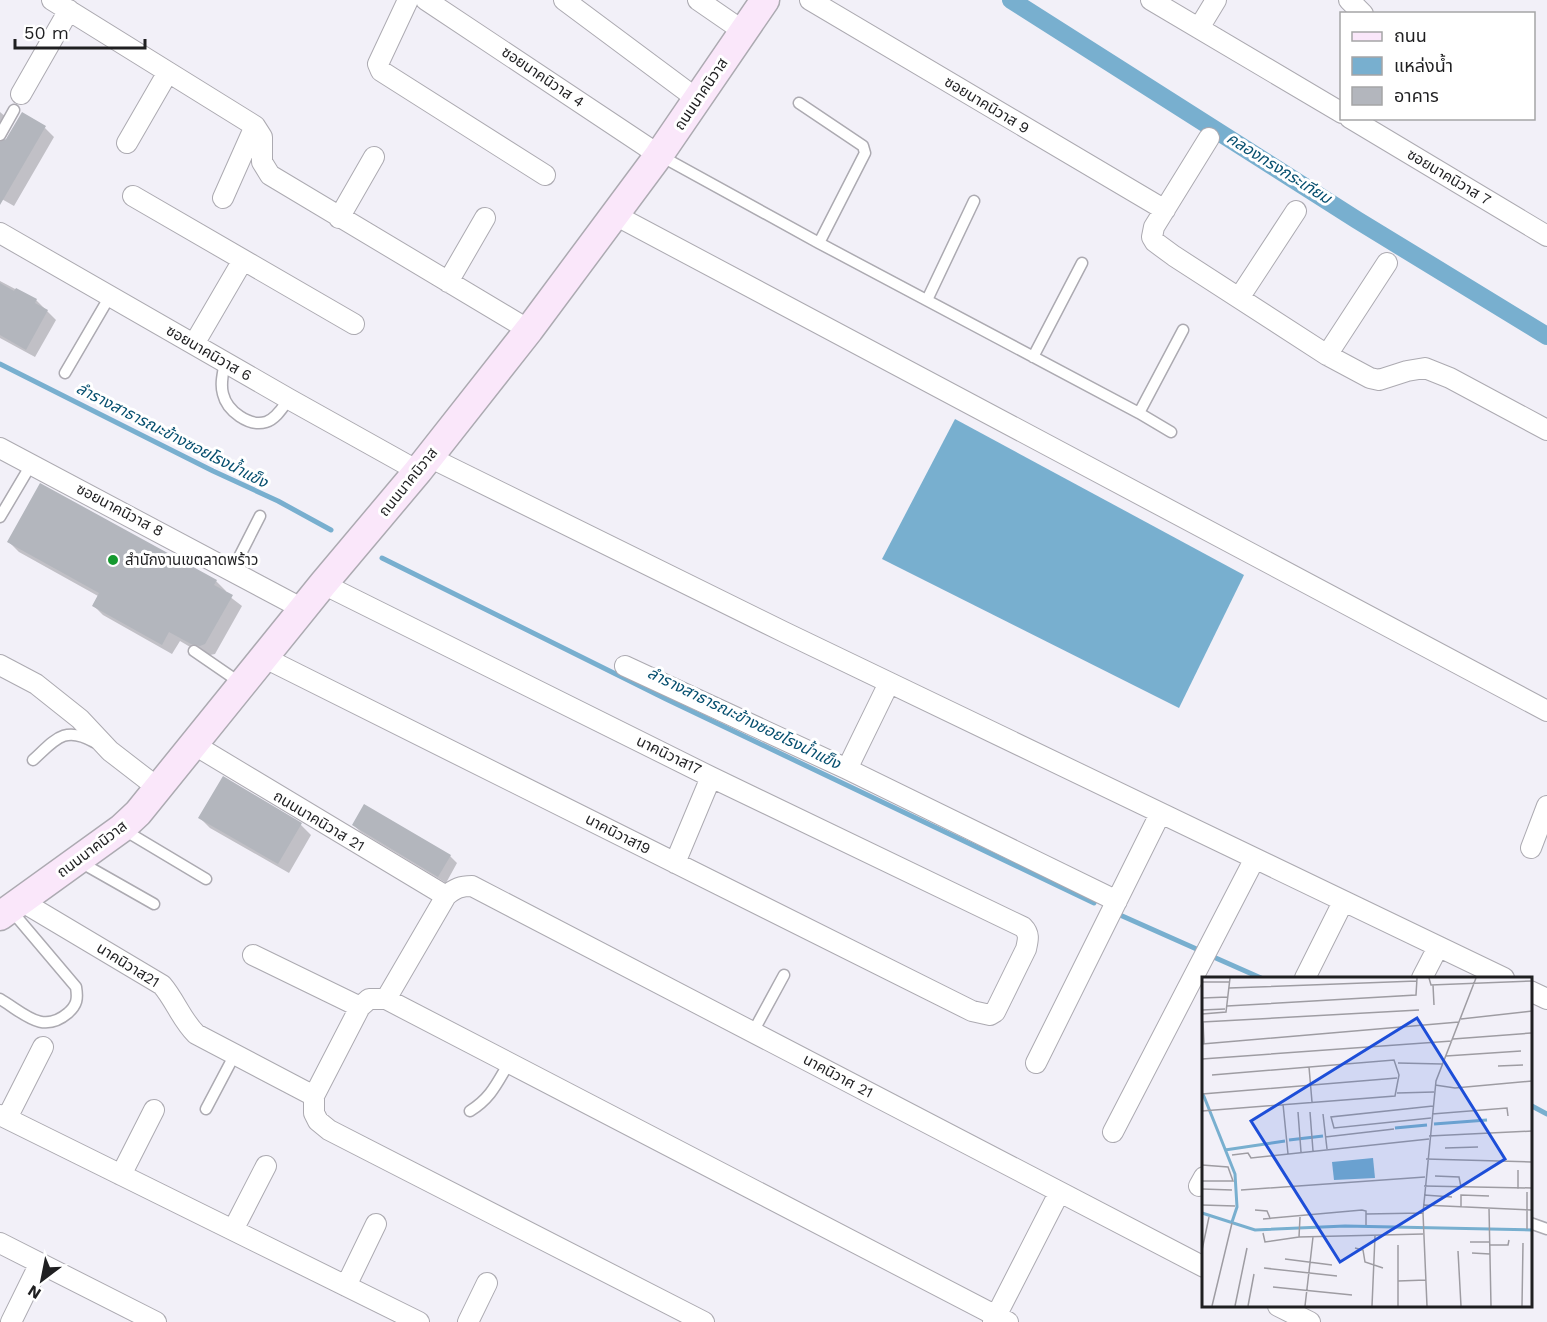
<svg xmlns="http://www.w3.org/2000/svg" width="1547" height="1322" font-family="'Work Sans','Noto Sans Thai',sans-serif">
	<style>
		.water { fill: #78afcf }
		.shadow { fill: #0003 }
		.lines { fill: none; stroke-linecap: round; stroke-linejoin: round }
		.stream { stroke: #78afcf; stroke-width: 5 }
		.canal { stroke: #78afcf; stroke-width: 18 }
		.building { fill: #b3b6bd }
		.lane-casing { stroke: #acaab1; stroke-width: 13 }
		.street-casing { stroke: #acaab1; stroke-width: 22 }
		.secondary-casing { stroke: #acaab1; stroke-width: 31 }
		.lane { stroke: #fff; stroke-width: 10 }
		.street { stroke: #fff; stroke-width: 20 }
		.secondary { stroke: #fae7fa; stroke-width: 28 }
		.poi-dot { fill: #15992f; stroke: #fff; stroke-width: 2 }
		.labels { text-anchor: middle; dominant-baseline: central; stroke-width: 6; stroke-linejoin: round; paint-order: stroke }
		.street-label { font-size: 15px; fill: #1f1f21; stroke: #fff }
		.poi-label { font-size: 15px; fill: #1f1f21; stroke: #fff; text-anchor: start }
		.water-label { font-size: 16px; font-style: italic; fill: #064f6f; stroke: #fff }
		.inset-river { fill: none; stroke: #78afcf; stroke-width: 3 }
		.inset-road { fill: none; stroke: #9e9ca2; stroke-width: 1.5 }
		.view { fill: #1d4ed8; fill-opacity: 0.15; stroke: #1d4ed8; stroke-width: 3 }
		.inset-edge { fill: none; stroke: #1f1f21; stroke-width: 3 }
	</style>
	<rect width="100%" height="100%" fill="#f2f0f8"/>
	<path class="water" d="M955 419 1244 575 1179 708 882 559Z"/>
	<path class="shadow" d="M0 112 13 123 2 145 45 128 54 137 14 206 0 198Z
		M0 281 36 300 56 320 35 357 0 338Z
		M9 542 216 581 226 591 225 593 242 606 215 654 210 655 202 654 180 641 172 654 103 615 93 605 98 596 19 552Z
		M200 818 301 825 311 835 289 873 210 828Z
		M353 825 450 856 457 863 446 883 361 832Z"/>
	<g class="lines">
		<path class="stream" d="M0 364 213 471 278 501 331 530
			M382 558 666 699 1094 903
			M1120 915 1201 951
			M1209 955 1261 978
			M1530 1105 1547 1114"/>
		<path class="canal" d="M1011 0 1357 220 1547 336"/>
	</g>
	<path class="building" d="M22 112 46 126 0 205V142L6 139Z
		M0 283 14 291 16 288 37 299 35 303 48 310 26 350 0 335Z
		M40 483 217 580 214 585 233 595 205 644 200 646 191 644 169 632 162 645 92 606 99 593 7 542Z
		M223 776 302 823 278 864 198 818Z
		M364 804 451 855 438 877 352 825Z"/>
	<g class="lines">
		<g class="lane-casing">
			<path id="lane" d="M799 103 863 146 865 153 819 243
				M0 135 14 110
				M659 155 819 243 1139 413 1171 432
				M927 300 974 201
				M1033 357 1082 263
				M225 362C223 373 220 384 223 394 227 411 249 427 266 422 276 419 283 407 289 399
				M65 373 110 296
				M1139 413 1183 330
				M0 517 32 463
				M232 571 260 516
				M194 651 242 684
				M33 760C55 740 64 725 94 742
				M124 830 206 879
				M80 862 154 904
				M0 999C24 1013 42 1035 68 1013 77 1005 78 999 76 987L10 909
				M753 1032 784 975
				M206 1109 235 1054
				M470 1111C491 1098 497 1083 509 1063
				M1530 1223 1547 1229"/>
		</g>
		<g class="street-casing">
			<path id="street" d="M52 0 255 126 262 137V162L270 175 529 330
				M408 0 378 64 381 71 545 175
				M426 0 659 155
				M564 0 697 99
				M698 0 743 31
				M810 0 1165 210
				M1151 0 1342 113
				M1349 0 1363 14
				M1199 28 1216 0
				M21 94 69 10
				M1350 118 1547 236
				M1209 138 1154 227 1152 237 1155 242 1174 256 1327 355 1370 378 1379 380 1407 371 1425 368 1450 378 1547 430
				M127 143 168 72
				M133 196 354 324
				M223 198 255 126
				M615 215 1547 711
				M339 218 374 157
				M0 233 289 399 418 471
				M448 282 485 218
				M1239 298 1296 211
				M194 344 243 260
				M1327 355 1387 263
				M0 448 303 609
				M429 457 784 632 1504 978
				M263 657 972 1011 990 1015 995 1012 1026 949C1028 940 1030 934 1023 927L711 777 323 584
				M0 665 36 684 80 719 110 751 158 788
				M625 666 847 769 1117 901
				M193 744 446 896
				M847 769 889 683
				M1531 848 1547 806
				M675 863 711 777
				M21 901 162 985C175 1000 181 1019 196 1034L314 1096
				M253 955 360 1007
				M1305 978 1343 902
				M1422 978 1438 947
				M1530 991 1547 999
				M386 999 1008 1322
				M1036 1063 1160 814
				M0 1115 419 1322
				M7 1118 43 1047
				M1113 1132 1254 860
				M121 1175 154 1110
				M1199 1186 1204 1177
				M233 1230 266 1166
				M0 1243 156 1322
				M346 1286 376 1224
				M1278 1306 1310 1322
				M11 1322 40 1263
				M468 1322 487 1283
				M704 1322 329 1130 318 1121 314 1113V1096L360 1007 369 999H386L446 896C455 888 461 886 472 886L1204 1267
				M993 1322 1059 1193"/>
		</g>
		<g class="secondary-casing">
			<path id="secondary" d="M0 916 122 828 138 813 323 584 418 471 529 330 659 155 765 0"/>
		</g>
		<use href="#lane" class="lane"/>
		<use href="#street" class="street"/>
		<use href="#secondary" class="secondary"/>
	</g>
	<circle class="poi-dot" cx="113" cy="560" r="6"/>
	<g class="labels">
		<g class="street-label">
			<text transform="translate(543 77) rotate(34)">ซอยนาคนิวาส 4</text>
			<text transform="translate(701 94) rotate(-56)">ถนนนาคนิวาส</text>
			<text transform="translate(987 105) rotate(31)">ซอยนาคนิวาส 9</text>
			<text transform="translate(1449 177) rotate(31)">ซอยนาคนิวาส 7</text>
			<text transform="translate(209 353) rotate(30)">ซอยนาคนิวาส 6</text>
			<text transform="translate(408 482) rotate(-51)">ถนนนาคนิวาส</text>
			<text transform="translate(120 510) rotate(28)">ซอยนาคนิวาส 8</text>
			<text transform="translate(669 755) rotate(26)">นาคนิวาส17</text>
			<text transform="translate(319 821) rotate(31)">ถนนนาคนิวาส 21</text>
			<text transform="translate(618 834) rotate(27)">นาคนิวาส19</text>
			<text transform="translate(92 849) rotate(-37)">ถนนนาคนิวาส</text>
			<text transform="translate(128 965) rotate(32)">นาคนิวาส21</text>
			<text transform="translate(838 1076) rotate(28)">นาคนิวาศ 21</text>
		</g>
		<g class="poi-label">
			<text x="125" y="560">สำนักงานเขตลาดพร้าว</text>
		</g>
		<g class="water-label">
			<text transform="translate(1279 168) rotate(32)">คลองทรงกระเทียม</text>
			<text transform="translate(172 435) rotate(27)">ลำรางสาธารณะข้างซอยโรงน้ำแข็ง</text>
			<text transform="translate(744 718) rotate(26)">ลำรางสาธารณะข้างซอยโรงน้ำแข็ง</text>
		</g>
	</g>
	<g transform="translate(1202 977)">
		<rect width="330" height="330" fill="#f2f0f8"/>
		<path d="M171 181 173 201 132 203 130 185Z" fill="#78afcf"/>
		<path class="inset-river" d="M1 117 33 197 35 230 30 245M232 147 285 143M193 151 225 148M87 163 121 159M23 173 83 164M0 236 53 253 143 249 330 253"/>
		<path class="inset-road" d="M227 1 229 8 330 4M0 5H27M231 8 232 28M27 11 215 4M0 21 26 20M25 29 214 18 215 1M0 33 23 32M0 37 24 35 28 1M259 42 330 34M0 45 217 33M1 45 2 67M251 62 329 56M0 67 257 45M244 79 319 74M0 82 250 64M196 86 240 87M296 89 321 88M107 90 110 125M233 108 253 111 330 104M195 116 232 115M0 117 195 101M81 127 86 177M0 134 193 119 197 98 192 83 10 98M96 135 99 175M108 135 111 174M121 137 125 172M230 137 305 131 306 139M229 141 132 151 129 140 231 129M227 159 330 154M123 160 192 152M243 171 276 170M30 178 46 176 49 181 227 162M224 182 329 185M0 188 26 190 31 204H0M316 193V212M233 199 257 200 259 210M222 209 330 211M0 212 30 213M39 213 223 200M325 215V252M222 218 250 220M0 228 33 229M221 228 330 233M259 230V218L287 219M287 231 289 329M53 233 65 234 68 241M164 237 221 236M61 242 160 233 164 234V248M61 256 63 265 97 260 221 257M97 260 98 240M268 265H288M196 268V329M288 268H306L307 263M153 271 161 273 163 285 181 291M0 273 7 240M256 274 259 329M270 276 288 277M83 282 130 288M62 291 135 299M196 304 224 303M71 310 150 318M10 329 30 246M33 329 45 271M46 329 52 297M103 329 111 260M170 329 173 259M225 329 221 236 234 104 274 1M320 329 321 266"/>
		<path class="view" d="M215 41 303 182 138 285 49 144Z"/>
		<rect width="330" height="330" class="inset-edge"/>
	</g>
	<rect x="1340" y="12" width="195" height="108" fill="#ffffff" stroke="#a5a5a6" stroke-width="1.5"/>
	<rect x="1352" y="32" width="30" height="9" fill="#fae7fa" stroke="#a5a5a6" stroke-width="1.5"/>
	<text x="1394" y="42" font-size="18" fill="#1f1f21">ถนน</text>
	<rect x="1352" y="57" width="30" height="18" fill="#78afcf" stroke="#a5a5a6" stroke-width="1.5"/>
	<text x="1394" y="72" font-size="18" fill="#1f1f21">แหล่งน้ำ</text>
	<rect x="1352" y="87" width="30" height="18" fill="#b3b6bd" stroke="#a5a5a6" stroke-width="1.5"/>
	<text x="1394" y="102" font-size="18" fill="#1f1f21">อาคาร</text>
	<g transform="translate(42 1280) rotate(212)" stroke="#ffffff" stroke-width="4.5" paint-order="stroke">
	<path d="M0-4.5L10 22L0 15L-10 22Z" fill="#1f1f21"/>
	<text y="-9" font-size="16" font-weight="bold" text-anchor="middle" fill="#1f1f21">N</text>
	</g>
	<path d="M15 39v9h130v-9" fill="none" stroke="#1f1f21" stroke-width="3"/>
	<text x="24" y="39" font-size="18" fill="#1f1f21" stroke="#ffffff" stroke-width="4.5" paint-order="stroke">50 m</text>
</svg>
